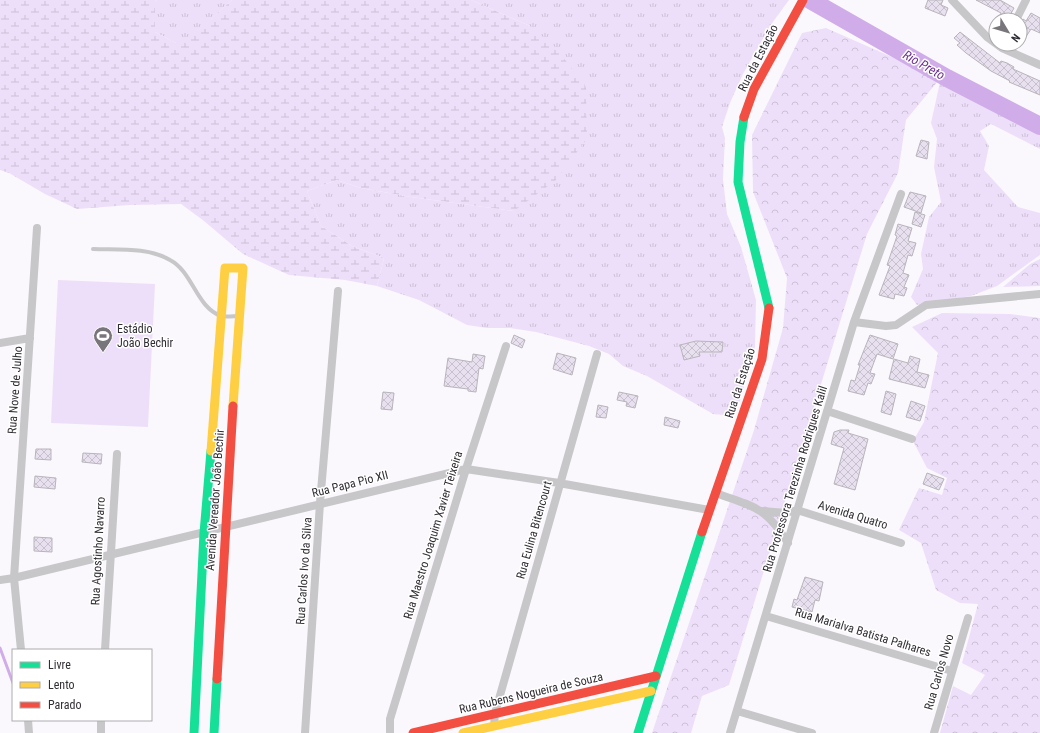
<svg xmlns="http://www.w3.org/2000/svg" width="1040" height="733" font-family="'Roboto Condensed',sans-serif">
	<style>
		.grass { fill: url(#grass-tufts) }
		.forest { fill: url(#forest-crowns) }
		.wetland { fill: url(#wetland-marsh) }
		.park { fill: #eddff9 }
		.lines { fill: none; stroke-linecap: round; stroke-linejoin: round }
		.stream { stroke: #d0ade9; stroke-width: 3 }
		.river { stroke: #d0ade9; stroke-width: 18 }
		.building { fill: url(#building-cross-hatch); stroke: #b8b5ba }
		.lane { stroke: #c7c6c8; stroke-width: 4 }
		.street { stroke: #c7c6c8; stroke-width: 8 }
		.fast { stroke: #16e098; stroke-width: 9 }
		.slow { stroke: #ffcf43; stroke-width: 9 }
		.jam { stroke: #f24e42; stroke-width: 9 }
		.labels { text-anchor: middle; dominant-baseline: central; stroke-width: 3; stroke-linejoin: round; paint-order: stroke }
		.street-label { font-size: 12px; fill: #322e35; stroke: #fff }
		.poi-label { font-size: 12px; fill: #322e35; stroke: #fff; text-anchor: start }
		.water-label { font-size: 13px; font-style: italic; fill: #6b2f91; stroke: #fff }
	</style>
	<defs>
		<pattern id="grass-tufts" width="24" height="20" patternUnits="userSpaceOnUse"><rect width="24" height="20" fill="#eddff9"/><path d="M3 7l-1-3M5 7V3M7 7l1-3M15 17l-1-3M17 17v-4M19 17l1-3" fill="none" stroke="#ccc0d6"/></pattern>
		<pattern id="forest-crowns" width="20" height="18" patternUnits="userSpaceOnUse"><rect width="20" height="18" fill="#eddff9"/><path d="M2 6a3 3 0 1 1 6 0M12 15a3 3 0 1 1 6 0" fill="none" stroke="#ccc0d6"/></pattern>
		<pattern id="wetland-marsh" width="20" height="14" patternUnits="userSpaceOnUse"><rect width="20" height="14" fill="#eddff9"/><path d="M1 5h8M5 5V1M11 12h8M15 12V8" fill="none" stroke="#ccc0d6"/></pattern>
		<pattern id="building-cross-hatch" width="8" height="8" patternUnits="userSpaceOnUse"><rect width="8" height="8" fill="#e8dfef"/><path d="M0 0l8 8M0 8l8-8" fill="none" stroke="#c7c0ce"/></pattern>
	</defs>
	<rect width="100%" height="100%" fill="#fbf8fd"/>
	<path class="grass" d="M157 0H232L185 43H176L155 32V2Z
		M471 0H789L770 26 743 74 730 103 722 127 725 138 723 179 727 214 741 247 756 300 755 347 740 401 725 415 713 414 647 376 623 366 609 354 589 346 536 332 510 328H487L467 325 419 300 377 286 384 258 352 246 321 226 307 191 337 180 361 188 411 197 514 211 530 26Z
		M940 82 1040 134V149L991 124 980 131 989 146 984 170 1018 207 1040 213V255L997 286 971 296 917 305 911 297 923 269 921 254 929 217 941 202 934 167 937 139 931 123Z"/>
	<path class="forest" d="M826 28 926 72 938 81 906 120 898 173 867 234 729 685 702 696 691 733H652L754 430 783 328 787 278 753 192 752 135 802 33Z
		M1040 259V286L1003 287 1030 264Z
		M942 313 1010 314 1040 318V733H940L953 686 971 695 985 675 962 663 978 604 960 603 936 590 921 543 899 530 919 488 942 495 947 478 927 468 913 441 924 422 938 353 912 327Z"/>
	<path class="wetland" d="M0 0H157L155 2V32L176 43 185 42 232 0H471L530 26 556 48 586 87 587 139 555 181 514 211 411 197 361 188 337 180 307 191 321 226 352 246 384 258 377 286 345 280 289 275 243 254 204 221 181 204 130 205 77 209 45 194 9 173 0 170Z"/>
	<path class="park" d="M58 280 155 284 148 427 51 423Z"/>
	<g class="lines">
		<path class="stream" d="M0 648 13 683"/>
		<path class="river" d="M810 0 947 78 1040 126"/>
	</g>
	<path class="building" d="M928 0H943L941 5 948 8 945 16 925 8Z
		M976 0H1000L1014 8 1008 19 1000 15 1001 13Z
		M1031 13 1040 18V33L1031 29 1020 46V24L1023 19 1026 21Z
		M960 32 1000 63 1001 61 1007 63 1014 67 1013 69 1040 81V95L1009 82 1010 81 991 71 966 53 957 45 960 43 954 38Z
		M921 140 929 142 927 159 916 156Z
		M910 192 926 196 921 213 904 207Z
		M915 212 925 215 921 227 912 224Z
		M898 224 912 228 908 241 916 243 912 256 908 255 903 273 909 275 904 287 907 288 904 296 895 294 894 299 879 295 890 266 887 265 897 236 895 235Z
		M514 335 525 340 522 348 511 343Z
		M870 335 898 344 893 359 877 354 870 373 875 374 871 384 868 383 864 395 848 391 851 380 855 381 860 365H858Z
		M696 341 723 342 722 352H699L700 356 684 360 680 345Z
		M557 353 576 358 572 375 553 369Z
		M473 354 485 356 483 369 479 368 476 392 468 391V389L444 386 448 358 472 362Z
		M910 356 920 359 917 372 929 375 925 388 889 379 894 359 908 363Z
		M886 391 896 394 891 415 881 412Z
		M383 392 394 393 392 410 381 409Z
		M619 392 638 396 635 408 626 406 627 402 617 400Z
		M911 401 925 406 920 421 906 417Z
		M598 405 608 407 606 418 596 417Z
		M665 417 680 421 678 428 664 425Z
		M840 430H849L848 433 868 439 855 490 834 484 844 448 831 444 834 432Z
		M36 449H51V460L35 459Z
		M83 453 102 454 101 464 82 462Z
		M927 473 944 479 939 490 923 484Z
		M35 476 56 478 55 489 34 487Z
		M34 537 52 538V552L34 551Z
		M805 577 823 582 819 601 815 600 812 612 792 607 794 599 797 600Z"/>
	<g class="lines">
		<path class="lane" d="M93 249C118 250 148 247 170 260 193 272 196 307 221 316 226 317 234 316 239 316"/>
		<path class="street" d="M952 0 987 37 1002 48 1040 65
			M1016 20 1026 0
			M854 322 886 326 896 325 926 305 1040 294
			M0 343 30 338
			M827 411 912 439
			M715 493C753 506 766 507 788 543
			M762 511 786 513 797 510 901 543
			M0 580 14 578 466 469 559 483 709 510
			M766 616 952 671
			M21 650 14 578 37 228
			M105 650 117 454
			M737 711 812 733
			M28 720 29 733
			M494 726 495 713 597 354
			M101 733V720
			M305 733 320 503 338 291
			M390 733V719L466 469 506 346
			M730 733 854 322 901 194
			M934 733 968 618"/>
		<path class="fast" d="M744 117 740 142 738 182 769 308
			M194 733 204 533 211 451
			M214 733 217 679
			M638 733 702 532"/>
		<path class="slow" d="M211 451 225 268H243L233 406
			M463 733 651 691"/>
		<path class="jam" d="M744 117 754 89 803 0
			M702 532 762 359 769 308
			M217 679 233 406
			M413 733 656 676"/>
	</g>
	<defs>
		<g id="stadium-pin" transform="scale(1)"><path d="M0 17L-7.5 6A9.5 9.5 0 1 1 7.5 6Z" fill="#78757b" stroke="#fff"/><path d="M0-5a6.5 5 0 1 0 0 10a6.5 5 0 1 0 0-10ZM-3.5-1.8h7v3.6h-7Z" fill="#fff"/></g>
	</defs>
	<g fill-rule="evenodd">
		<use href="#stadium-pin" x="103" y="336"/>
	</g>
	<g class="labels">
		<g class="street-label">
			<text transform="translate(758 58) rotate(-63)">Rua da Estação</text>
			<text transform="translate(740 383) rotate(-72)">Rua da Estação</text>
			<text transform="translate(15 390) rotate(-86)">Rua Nove de Julho</text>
			<text transform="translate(795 479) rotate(-73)">Rua Professora Terezinha Rodrigues Kalil</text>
			<text transform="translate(350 484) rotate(-14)">Rua Papa Pio XII</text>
			<text transform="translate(215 500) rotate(-86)">Avenida Vereador João Bechir</text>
			<text transform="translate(853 515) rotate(17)">Avenida Quatro</text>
			<text transform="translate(534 530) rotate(-74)">Rua Eulina Bitencourt</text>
			<text transform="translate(433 535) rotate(-73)">Rua Maestro Joaquim Xavier Teixeira</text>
			<text transform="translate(98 551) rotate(-87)">Rua Agostinho Navarro</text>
			<text transform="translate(304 571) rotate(-86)">Rua Carlos Ivo da Silva</text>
			<text transform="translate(863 632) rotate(17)">Rua Marialva Batista Palhares</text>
			<text transform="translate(939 672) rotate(-74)">Rua Carlos Novo</text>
			<text transform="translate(531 693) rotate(-13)">Rua Rubens Nogueira de Souza</text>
		</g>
		<g class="poi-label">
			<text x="117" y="329">Estádio<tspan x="117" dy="14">João Bechir</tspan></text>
		</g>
		<g class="water-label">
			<text transform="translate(924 65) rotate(30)">Rio Preto</text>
		</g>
	</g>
	<rect x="12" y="649" width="140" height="72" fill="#ffffff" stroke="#adabae"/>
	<rect x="20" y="662" width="20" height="6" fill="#16e098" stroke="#adabae"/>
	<text x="48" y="669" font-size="12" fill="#322e35">Livre</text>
	<rect x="20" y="682" width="20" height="6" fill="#ffcf43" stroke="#adabae"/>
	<text x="48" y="689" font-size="12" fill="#322e35">Lento</text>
	<rect x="20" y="702" width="20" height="6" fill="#f24e42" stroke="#adabae"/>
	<text x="48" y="709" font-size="12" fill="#322e35">Parado</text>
	<g transform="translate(1008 32) rotate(128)"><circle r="19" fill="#ffffff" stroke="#adabae"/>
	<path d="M0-3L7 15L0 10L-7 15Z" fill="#78757b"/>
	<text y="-6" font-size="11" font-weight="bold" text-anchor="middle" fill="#322e35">N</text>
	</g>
</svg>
